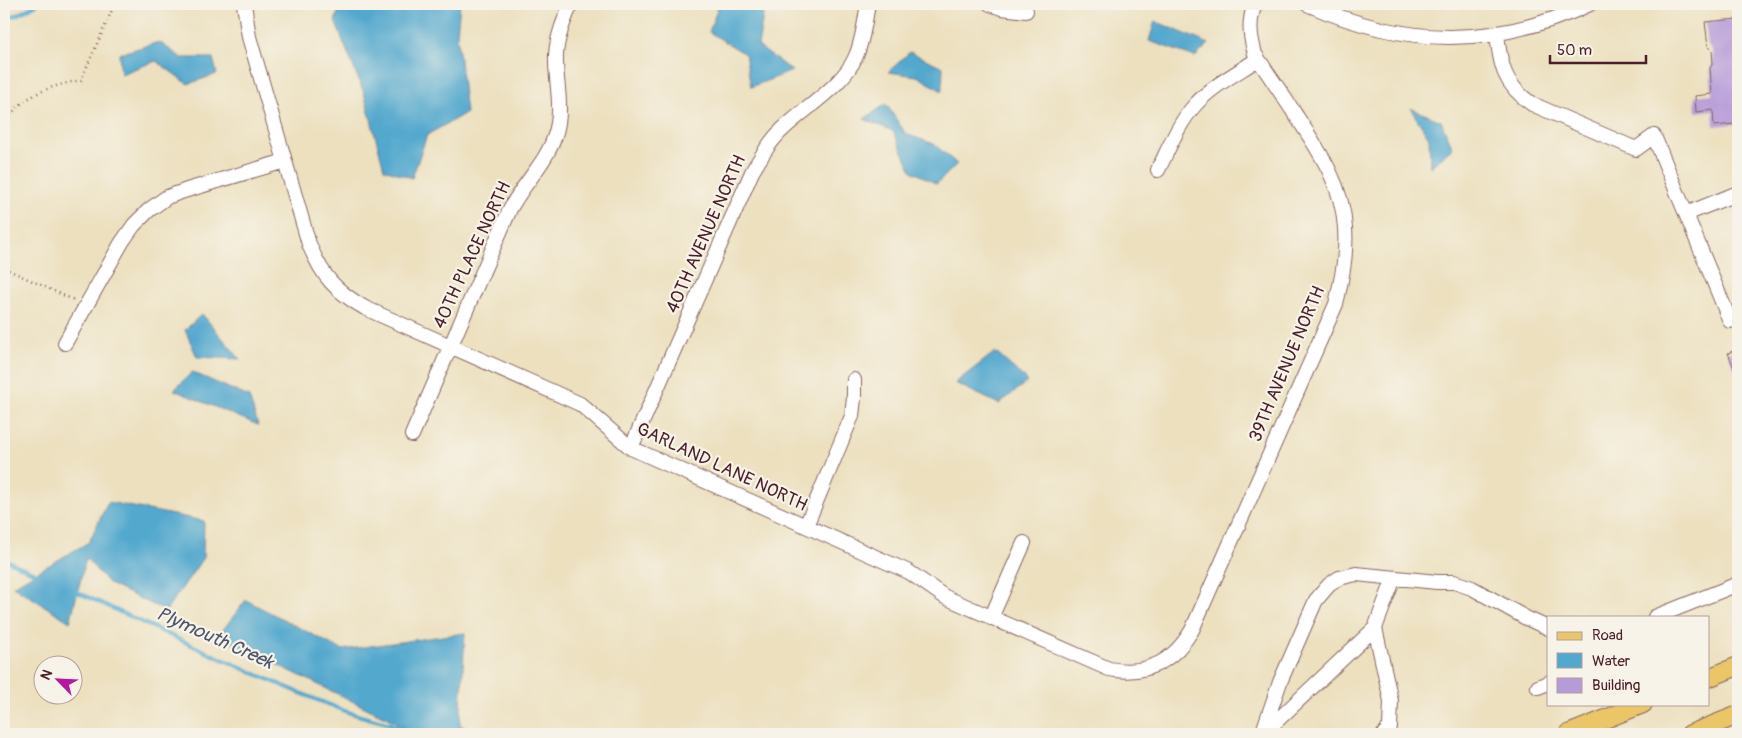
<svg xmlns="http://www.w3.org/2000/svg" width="1742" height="738" font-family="Pangolin,sans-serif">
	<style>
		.water { fill: #52a8ce; stroke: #4e647c }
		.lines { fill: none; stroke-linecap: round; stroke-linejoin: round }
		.stream { stroke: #52a8ce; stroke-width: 4 }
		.building { fill: #b69bd9 }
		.minor-casing { stroke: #83635f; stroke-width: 16 }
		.major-casing { stroke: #83635f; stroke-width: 20 }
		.path { stroke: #83635f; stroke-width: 2.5; stroke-dasharray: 1 4; stroke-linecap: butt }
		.minor { stroke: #fff; stroke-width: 14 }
		.major { stroke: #ebc669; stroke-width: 18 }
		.labels { text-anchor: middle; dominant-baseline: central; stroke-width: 4.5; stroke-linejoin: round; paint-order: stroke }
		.street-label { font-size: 18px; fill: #4a1f2b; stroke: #f7f3e8 }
		.water-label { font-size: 19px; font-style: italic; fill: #4d566c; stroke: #f7f3e8 }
	</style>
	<rect width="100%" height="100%" fill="#f7f3e8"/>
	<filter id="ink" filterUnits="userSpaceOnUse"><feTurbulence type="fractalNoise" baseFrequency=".02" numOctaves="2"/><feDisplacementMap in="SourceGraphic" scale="10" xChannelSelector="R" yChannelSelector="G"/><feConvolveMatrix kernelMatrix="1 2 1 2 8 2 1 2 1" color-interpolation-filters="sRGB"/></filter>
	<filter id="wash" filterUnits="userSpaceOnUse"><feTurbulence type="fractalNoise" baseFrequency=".0096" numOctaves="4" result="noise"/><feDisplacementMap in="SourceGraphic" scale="20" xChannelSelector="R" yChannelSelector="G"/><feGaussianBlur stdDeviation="1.12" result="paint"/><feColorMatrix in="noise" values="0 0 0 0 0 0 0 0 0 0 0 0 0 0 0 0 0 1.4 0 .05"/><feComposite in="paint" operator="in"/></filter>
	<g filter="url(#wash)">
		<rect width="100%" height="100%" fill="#ece0bf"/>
		<path class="water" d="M341 4H460L457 34 466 113 427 135 412 178 384 169 364 93 335 21Z
			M719 4H765L758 46 792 71 751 87 745 54 709 32Z
			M1155 21 1209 44 1195 57 1149 41Z
			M159 42 182 58H213L217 74 188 84 156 61 121 74 119 54Z
			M910 52 943 67 942 91 917 76 888 72Z
			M886 104 906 134 934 144 957 164 937 184 912 171 893 131 864 119Z
			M1410 108 1441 121 1453 148 1430 167 1429 138Z
			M202 314 240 359 197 357 185 330Z
			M995 352 1028 381 999 404 955 383Z
			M192 372 249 397 258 425 174 390Z
			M108 502 204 521 203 558 166 611 109 584 86 558 70 622 13 586 89 542Z
			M246 600 342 650 465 633 460 725 479 734H411L418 733 218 636Z"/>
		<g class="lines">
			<path class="stream" d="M4 18 17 15 37 4
				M4 559 39 575
				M73 590C163 632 253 675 345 711 370 720 397 724 421 734"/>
		</g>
		<g id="blocks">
			<path class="building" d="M1738 19V136H1736L1735 124 1714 126 1713 110 1696 112 1695 96 1712 94 1710 68 1713 63 1712 50 1708 46 1705 22Z
				M1738 349V378L1728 353Z"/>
		</g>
	</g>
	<g filter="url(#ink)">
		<use href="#blocks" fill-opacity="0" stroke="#83635f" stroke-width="1"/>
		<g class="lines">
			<g class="minor-casing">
				<path id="minor" d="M244 4 249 37 309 244C322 276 335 291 365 308L580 404 631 448 909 572 945 597 1109 669C1147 676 1173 662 1192 630L1336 304C1342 278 1347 254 1345 228 1343 185 1318 149 1295 114 1282 94 1268 74 1255 54 1250 36 1248 22 1255 4
					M990 4 1002 8 1026 11
					M1307 4C1405 47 1493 49 1590 4
					M1497 33C1500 65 1504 85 1532 104L1636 149 1654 136 1730 321 1738 318
					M1158 170C1169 148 1178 124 1195 105 1212 86 1237 73 1258 59
					M1686 214 1738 193
					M65 343 122 242 134 225 149 210 167 197 187 190 285 161
					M412 435 510 209C525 180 553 157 558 123 562 101 555 78 556 55 557 37 564 20 571 4
					M631 448 752 172C761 157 770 141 783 129 806 107 844 85 856 56 863 40 865 20 868 4
					M806 526 852 416 854 398V380
					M1655 617 1738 584
					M991 618 1024 543
					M1538 687 1548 683
					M1265 732 1375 628
					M1262 734 1280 682 1316 600 1329 585 1339 578 1356 574 1437 582H1454L1472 588 1526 618 1548 628
					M1384 734 1390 727 1391 701 1375 628 1394 578"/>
			</g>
			<g class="major-casing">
				<path id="major" d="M1708 678 1738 666
					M1568 734 1643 704
					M1690 734 1738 715"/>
			</g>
			<path class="path" d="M1409 4 1426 6 1463 4
				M4 123C9 117 14 110 20 105 37 90 60 84 81 80L112 10V4
				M4 268 76 301"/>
			<use href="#minor" class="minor"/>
			<use href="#major" class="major"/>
		</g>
	</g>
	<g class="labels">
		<g class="street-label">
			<text transform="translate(706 234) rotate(-66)">40TH AVENUE NORTH</text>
			<text transform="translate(472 255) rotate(-65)">40TH PLACE NORTH</text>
			<text transform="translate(1287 364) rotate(-67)">39TH AVENUE NORTH</text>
			<text transform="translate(722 467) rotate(25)">GARLAND LANE NORTH</text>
		</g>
		<g class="water-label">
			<text transform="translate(215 638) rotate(24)">Plymouth Creek</text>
		</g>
	</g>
	<rect width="1742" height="738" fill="none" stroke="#f7f3e8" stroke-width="20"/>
	<rect x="1547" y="616" width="162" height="90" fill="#f7f3e8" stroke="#b29e9c"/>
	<rect x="1557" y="632" width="25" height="8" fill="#ebc669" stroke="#b29e9c"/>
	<text x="1592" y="640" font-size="15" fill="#4a1f2b">Road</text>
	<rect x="1557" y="653" width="25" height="15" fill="#52a8ce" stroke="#b29e9c"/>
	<text x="1592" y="666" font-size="15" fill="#4a1f2b">Water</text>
	<rect x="1557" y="678" width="25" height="15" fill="#b69bd9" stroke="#b29e9c"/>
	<text x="1592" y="690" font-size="15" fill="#4a1f2b">Building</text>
	<g transform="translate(58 680) rotate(294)"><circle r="24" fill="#f7f3e8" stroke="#b29e9c"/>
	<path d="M0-4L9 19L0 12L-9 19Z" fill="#b5179e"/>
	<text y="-8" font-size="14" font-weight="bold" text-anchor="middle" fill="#4a1f2b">N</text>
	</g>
	<path d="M1550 55v8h96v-8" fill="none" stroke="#4a1f2b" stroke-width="2.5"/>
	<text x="1557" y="55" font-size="15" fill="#4a1f2b" stroke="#f7f3e8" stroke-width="4" paint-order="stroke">50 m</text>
</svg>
